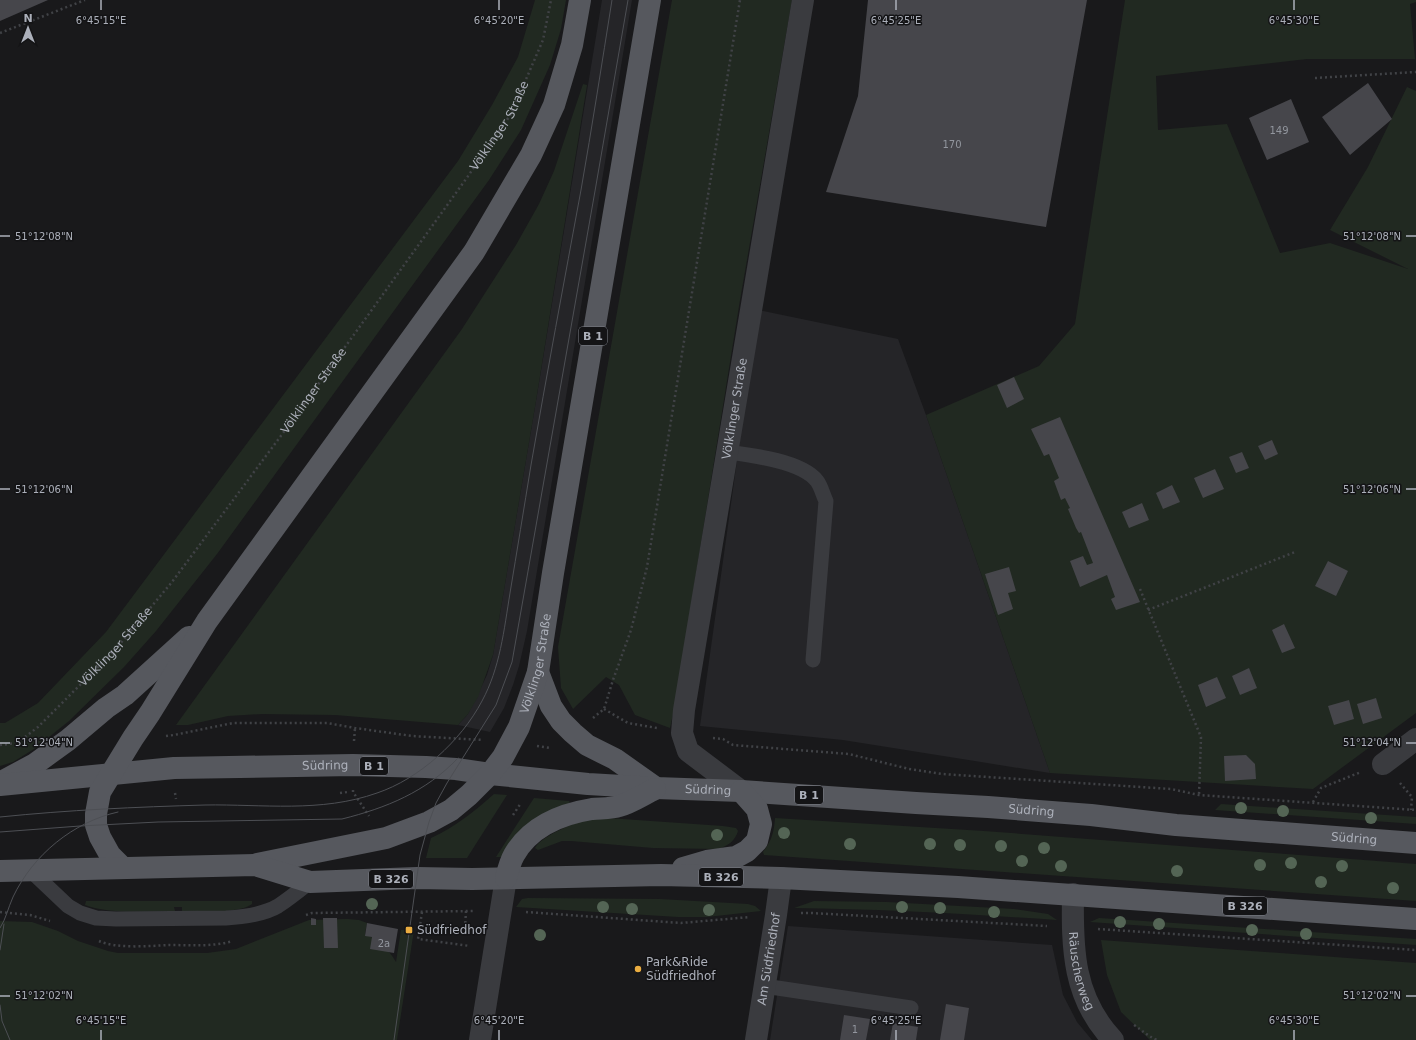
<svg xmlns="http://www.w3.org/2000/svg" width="1416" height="1040" font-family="'DejaVu Sans',sans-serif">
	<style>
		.built { fill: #252528 }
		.green { fill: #212921 }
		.building { fill: #46464b }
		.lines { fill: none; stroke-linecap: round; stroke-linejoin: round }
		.path { stroke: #404246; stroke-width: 2.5; stroke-dasharray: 2 3; stroke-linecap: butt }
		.lane { stroke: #3a3b3f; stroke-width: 15 }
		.street { stroke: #3a3b3f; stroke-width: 22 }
		.primary { stroke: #56585e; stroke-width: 22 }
		.tram { stroke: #4d4f54; stroke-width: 1 }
		.tree { fill: #546555 }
		.ticks { fill: none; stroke: #acb0ba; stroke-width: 1.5 }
		.poi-dot { fill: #eaad41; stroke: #141416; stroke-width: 1.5 }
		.labels { text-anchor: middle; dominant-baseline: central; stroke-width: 3; stroke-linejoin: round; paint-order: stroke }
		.number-label { font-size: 10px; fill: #92969e }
		.shield { fill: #141416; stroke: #7e8189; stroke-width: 1 }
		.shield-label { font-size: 11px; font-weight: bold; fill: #acb0ba }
		.street-label { font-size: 12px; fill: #acb0ba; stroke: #141416 }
		.poi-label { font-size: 12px; fill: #acb0ba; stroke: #141416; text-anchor: start }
		.ticks-label { font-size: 10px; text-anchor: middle; fill: #acb0ba; stroke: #141416; stroke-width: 3; stroke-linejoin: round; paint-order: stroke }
	</style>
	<rect width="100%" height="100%" fill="#19191b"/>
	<path class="built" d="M602 0H632L527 631 519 666 513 685 504 708 490 732 458 725 468 714 487 675 493 655 535 407Z
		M758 310 898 339 926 415 1050 773 843 740 700 726Z
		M788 926 1052 945 1063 995 1077 1022 1092 1040H770Z"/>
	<path class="green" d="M535 0H566L561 29 550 65 521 130 489 180 217 554 156 631 124 667 69 721 34 749 13 762 0 766V723H5L38 703 106 632 458 161 492 105 518 57Z
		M672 0H792L739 306 675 705 670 728 635 715 619 685 606 677 573 709 561 688 558 647Z
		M1125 0H1416V2L1410 4 1415 59H1307L1156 76 1158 130 1227 124 1280 253 1330 243 1408 269 1330 230 1368 167 1407 87 1416 91V713L1313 789 1050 773 926 415 1039 366 1075 324Z
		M583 84 587 85 535 407 493 655 478 697 468 714 458 725 335 715 262 714 228 716 188 725H176L462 329 516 245 539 204 554 171Z
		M494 794 507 795 467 858H426L431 838C455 827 475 811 494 794Z
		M534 798 569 801 570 803 503 857H496Z
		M1221 804 1416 817V824L1215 810Z
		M608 818 723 826 736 828 738 831C735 841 728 846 718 849L653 848 571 841H562L538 850 535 848C541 836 579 820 592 819 597 818 603 818 608 818Z
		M775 818 984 831 1416 864V901L764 855 763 852C772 840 774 832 775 818Z
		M528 898 660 899 748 904 755 906 761 911 707 917H678L516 907 522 899Z
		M86 901H252V904C240 914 198 911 182 911V907H174L175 911C145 911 113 915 85 905Z
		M814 901 887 902 1014 909 1048 914 1057 920C969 914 882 909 794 908Z
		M1099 918 1416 939V945L1090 922Z
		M347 919 359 920 367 923 365 934C378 939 389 950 396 962L401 930H414L397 1040H0V921L32 922 58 931 78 941 108 951 118 953H207L236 949 309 920Z
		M1101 940 1416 963V1040H1150L1121 1012 1107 975Z"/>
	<path class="building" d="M0 0H48L0 21Z
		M868 0H1087L1046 227 826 192 858 96Z
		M1368 83 1392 119 1350 155 1322 117Z
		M1291 99 1309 142 1267 160 1249 118Z
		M1014 377 1024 399 1007 408 997 385Z
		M1060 417 1140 602 1116 610 1111 599 1115 597 1107 575 1080 587 1070 561 1083 556 1087 565 1093 563 1081 532 1079 533 1076 528 1068 509 1070 508 1065 498 1061 500 1054 481 1059 478 1049 454 1044 456 1031 429Z
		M1272 440 1278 454 1265 460 1258 446Z
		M1242 452 1249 468 1236 473 1229 457Z
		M1215 469 1224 489 1203 498 1194 478Z
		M1172 485 1180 502 1163 509 1156 493Z
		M1142 503 1149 520 1129 528 1122 512Z
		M1328 561 1348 571 1336 596 1315 586Z
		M1009 567 1016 591 1008 593 1013 609 998 615 985 574Z
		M1284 624 1295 648 1282 653 1272 630Z
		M1249 668 1257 688 1240 695 1232 676Z
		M1217 677 1226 698 1206 707 1198 685Z
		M1376 698 1382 718 1363 724 1357 704Z
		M1349 700 1354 719 1334 725 1328 706Z
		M1246 755 1255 764 1256 779 1225 781 1224 756Z
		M311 918 316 919V925H311Z
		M323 918H337L338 948H324Z
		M367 923 398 929 394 953 370 949 372 937 365 936Z
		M946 1004 969 1008 964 1040H940Z
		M844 1015 870 1019 866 1040H840Z
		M893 1023 918 1027 916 1040H890Z"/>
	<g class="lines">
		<g class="path">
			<path d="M0 33 85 0"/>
			<path d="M1315 78 1416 72"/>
			<path d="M1140 589 1201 737 1199 795"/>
			<path d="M1148 610 1295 552"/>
			<path d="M604 709 628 723 657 728"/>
			<path d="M593 718 604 709 613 680 631 630 647 567 740 0"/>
			<path d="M166 736 174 735 233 723H327L355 728 412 736 483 740"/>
			<path d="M713 738 723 739 733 745 849 754 909 769 942 774 1171 789 1199 795 1416 810"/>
			<path d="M354 741 355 728"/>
			<path id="s1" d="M17 743 38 727 115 650 172 582 286 429 466 179 511 114 543 40 551 0"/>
			<path d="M0 745 17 743"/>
			<path d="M537 746 550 748"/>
			<path d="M1400 783 1412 797 1411 810"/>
			<path d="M353 790V792L369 816"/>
			<path d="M175 793 176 799"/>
			<path d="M340 793 348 792"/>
			<path d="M1313 802 1321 788 1361 772"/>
			<path d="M513 815 521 803"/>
			<path d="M0 912 30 915 50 921"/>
			<path d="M422 912 418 939 470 946"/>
			<path d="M526 912 681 923 750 917"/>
			<path d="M801 913H811L1047 926"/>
			<path d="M306 915 312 913 475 911"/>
			<path d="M465 928 466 911"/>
			<path d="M1098 929 1416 950"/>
			<path d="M99 941C117 949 150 946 169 945 191 945 213 947 233 941"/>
			<path d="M1134 1025C1143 1031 1146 1035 1157 1040"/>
		</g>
		<path class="lane" d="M727 452C750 455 802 461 817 481 821 486 823 495 826 501L813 660
			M30 870 68 906 80 913 96 918 116 919 226 918C243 917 263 915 278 906 289 899 300 890 310 882
			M764 986 911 1008"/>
		<g class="street">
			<path d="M1383 764 1416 739"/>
			<path id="s2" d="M741 791 688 751 682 733 684 710 803 0"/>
			<path id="s3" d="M1073 894C1072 949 1073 998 1113 1040"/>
			<path d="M480 1040 506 878"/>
			<path id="s4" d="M756 1040 776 915 781 878"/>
		</g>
		<g class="primary">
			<path d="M538 672 551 706 561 721 573 733 587 745 615 759 656 788"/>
			<path d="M5 780 35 764 68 740 106 708 125 695 189 637"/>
			<path id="s5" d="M0 785 174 768 353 765 426 767 456 769 490 774 588 784 656 788 741 791 916 803 988 807 1091 815 1176 825 1416 843"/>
			<path id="s6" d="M257 864 386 838 429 822 451 810 469 795 490 774 503 757 519 727 538 672 553 573 650 0"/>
			<path d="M123 868 110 855 100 837 96 825V814L100 792 133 738 150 713 207 621 474 252 531 155 554 105 572 45 580 0"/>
			<path d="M683 868 707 861 736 857 747 851 757 841 761 824 757 809 741 791"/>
			<path d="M0 871 255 865 310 882 417 878 472 879 661 875 781 878 958 887 1416 919"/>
			<path d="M506 878C508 870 510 862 514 855 530 827 561 814 592 809 600 808 611 809 619 806 631 803 644 794 655 789"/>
		</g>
		<path class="tram" d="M0 817C68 810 136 807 205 805 262 804 321 813 377 793 419 779 461 741 482 701 500 668 504 630 510 593 517 551 524 508 531 465 547 373 564 282 581 190 592 127 602 63 612 0
			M0 832 80 826 158 822 342 819C386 808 426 792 458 758
			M0 928C6 919 8 908 13 897 33 855 73 822 118 812
			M0 950 4 924
			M0 1005 2 1021 10 1040
			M394 1040 420 855 429 822 436 803 447 783 496 705 512 662 595 191 628 0"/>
	</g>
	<g class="tree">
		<circle cx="1241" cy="808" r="6"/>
		<circle cx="1283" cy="811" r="6"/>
		<circle cx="1371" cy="818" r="6"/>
		<circle cx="784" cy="833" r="6"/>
		<circle cx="717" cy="835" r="6"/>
		<circle cx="850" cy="844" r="6"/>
		<circle cx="930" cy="844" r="6"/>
		<circle cx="960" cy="845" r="6"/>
		<circle cx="1001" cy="846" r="6"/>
		<circle cx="1044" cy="848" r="6"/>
		<circle cx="1022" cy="861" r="6"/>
		<circle cx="1291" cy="863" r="6"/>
		<circle cx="1260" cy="865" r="6"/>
		<circle cx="1061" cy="866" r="6"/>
		<circle cx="1342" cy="866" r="6"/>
		<circle cx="1177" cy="871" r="6"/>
		<circle cx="1321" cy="882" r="6"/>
		<circle cx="1393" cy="888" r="6"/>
		<circle cx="372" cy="904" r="6"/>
		<circle cx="603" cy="907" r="6"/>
		<circle cx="902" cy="907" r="6"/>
		<circle cx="940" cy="908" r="6"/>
		<circle cx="632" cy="909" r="6"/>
		<circle cx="709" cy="910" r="6"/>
		<circle cx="994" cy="912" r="6"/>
		<circle cx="1120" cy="922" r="6"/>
		<circle cx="1159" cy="924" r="6"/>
		<circle cx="1252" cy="930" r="6"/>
		<circle cx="1306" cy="934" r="6"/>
		<circle cx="540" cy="935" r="6"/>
	</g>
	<path class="ticks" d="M101 0V10M499 0V10M896 0V10M1294 0V10M0 236H10M1406 236H1416M0 489H10M1406 489H1416M0 743H10M1406 743H1416M0 996H10M1406 996H1416M101 1030V1040M499 1030V1040M896 1030V1040M1294 1030V1040"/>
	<g class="poi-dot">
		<rect x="405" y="926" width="8" height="8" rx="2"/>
		<circle cx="638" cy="969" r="4"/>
	</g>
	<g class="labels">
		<g class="number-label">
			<text x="1279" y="130">149</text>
			<text x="952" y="144">170</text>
			<text x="384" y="943">2a</text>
			<text x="855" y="1029">1</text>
		</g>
		<g class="shield">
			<rect x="579" y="327" width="28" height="18" rx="3"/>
			<rect x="360" y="757" width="28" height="18" rx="3"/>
			<rect x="795" y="786" width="28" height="18" rx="3"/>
			<rect x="699" y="868" width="44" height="18" rx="3"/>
			<rect x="369" y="870" width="44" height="18" rx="3"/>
			<rect x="1223" y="897" width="44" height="18" rx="3"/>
		</g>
		<g class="shield-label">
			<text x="593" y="336">B 1</text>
			<text x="374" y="766">B 1</text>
			<text x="809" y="795">B 1</text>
			<text x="721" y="877">B 326</text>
			<text x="391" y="879">B 326</text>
			<text x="1245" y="906">B 326</text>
		</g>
		<g class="street-label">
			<text stroke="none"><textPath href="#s1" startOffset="786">Völklinger Straße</textPath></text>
			<text stroke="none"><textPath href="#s1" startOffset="462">Völklinger Straße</textPath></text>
			<text stroke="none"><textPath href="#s2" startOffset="414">Völklinger Straße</textPath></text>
			<text stroke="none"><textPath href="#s1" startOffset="138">Völklinger Straße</textPath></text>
			<text stroke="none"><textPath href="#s6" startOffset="377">Völklinger Straße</textPath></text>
			<text stroke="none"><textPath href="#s5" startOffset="326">Südring</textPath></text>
			<text stroke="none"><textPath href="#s5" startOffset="710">Südring</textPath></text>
			<text stroke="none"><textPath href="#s5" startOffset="1034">Südring</textPath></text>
			<text stroke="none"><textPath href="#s5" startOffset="1358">Südring</textPath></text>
			<text stroke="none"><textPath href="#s4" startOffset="82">Am Südfriedhof</textPath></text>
			<text stroke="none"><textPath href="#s3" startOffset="78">Räuscherweg</textPath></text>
		</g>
		<g class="poi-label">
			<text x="417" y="930">Südfriedhof</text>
			<text x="646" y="962">Park&amp;Ride<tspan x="646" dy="14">Südfriedhof</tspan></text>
		</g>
	</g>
	<g class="ticks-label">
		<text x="101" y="24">6°45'15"E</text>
		<text x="499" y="24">6°45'20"E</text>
		<text x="896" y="24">6°45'25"E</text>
		<text x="1294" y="24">6°45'30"E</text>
		<text x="44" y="240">51°12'08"N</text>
		<text x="1372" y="240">51°12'08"N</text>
		<text x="44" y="493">51°12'06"N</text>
		<text x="1372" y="493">51°12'06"N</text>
		<text x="44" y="746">51°12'04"N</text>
		<text x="1372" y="746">51°12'04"N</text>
		<text x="44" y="999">51°12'02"N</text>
		<text x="1372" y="999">51°12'02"N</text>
		<text x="101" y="1024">6°45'15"E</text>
		<text x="499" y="1024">6°45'20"E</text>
		<text x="896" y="1024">6°45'25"E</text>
		<text x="1294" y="1024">6°45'30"E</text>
	</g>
	<g transform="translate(28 28)" stroke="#141416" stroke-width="3" paint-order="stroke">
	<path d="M0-3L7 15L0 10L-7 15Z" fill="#acb0ba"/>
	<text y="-6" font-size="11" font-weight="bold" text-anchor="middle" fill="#acb0ba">N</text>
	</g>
</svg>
